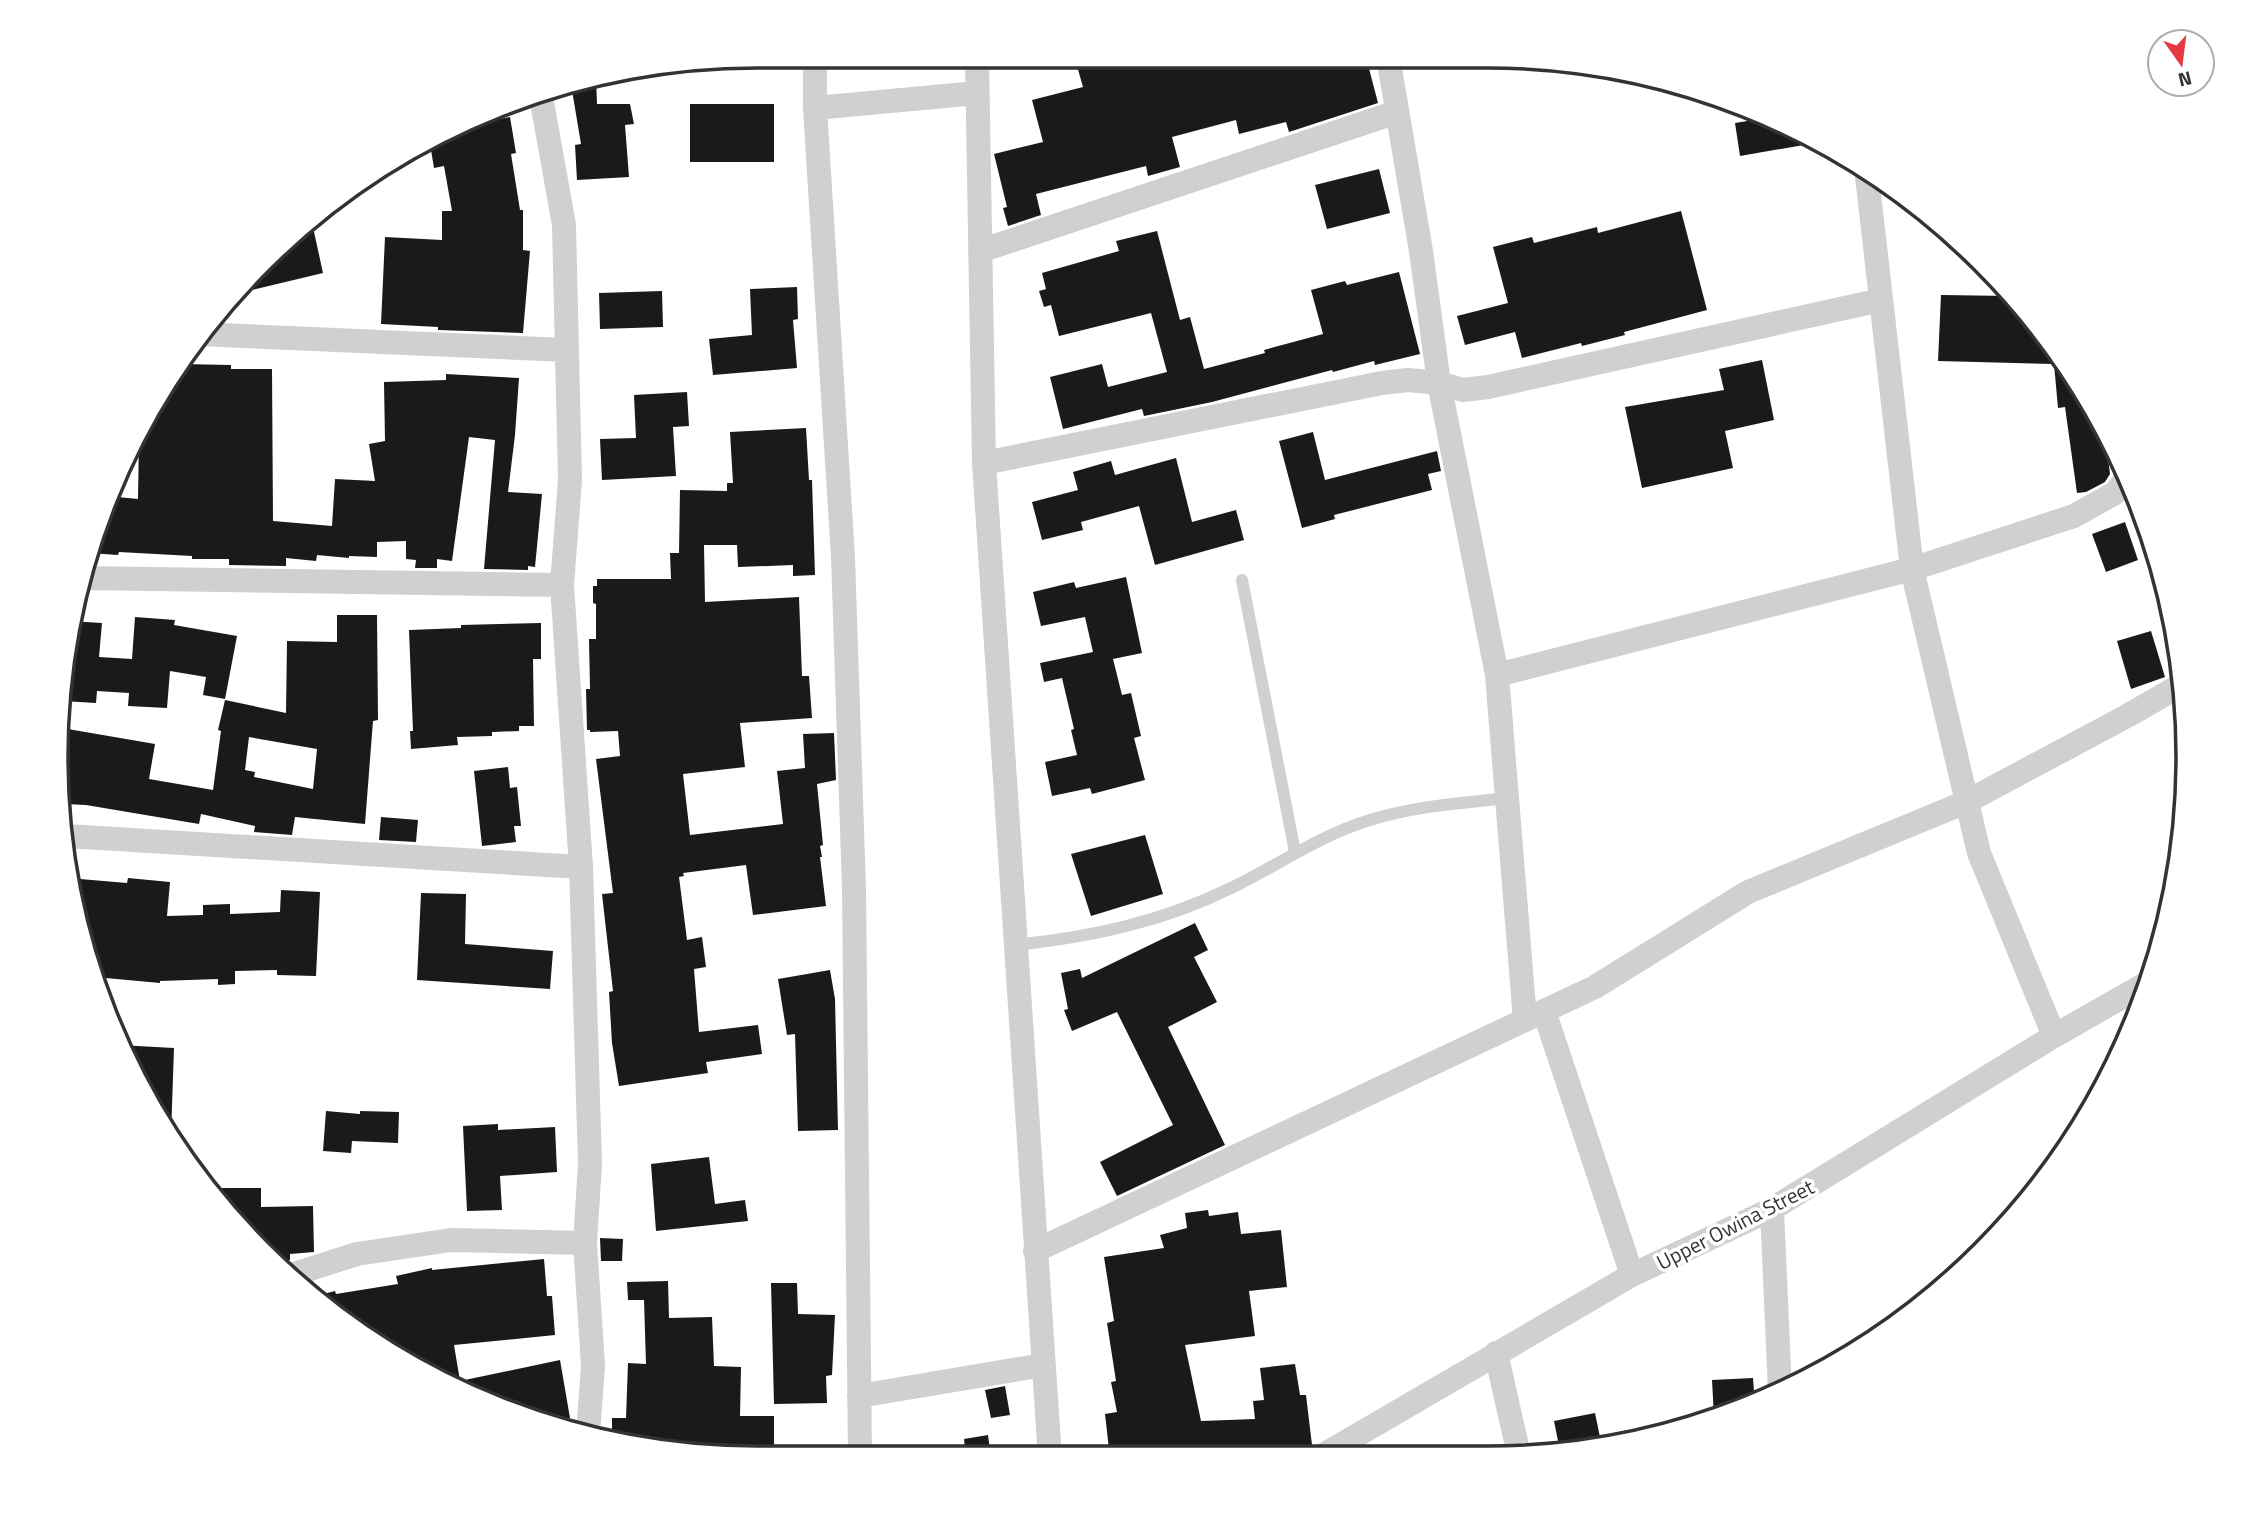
<svg xmlns="http://www.w3.org/2000/svg" width="2244" height="1514" font-family="'Titillium Web',sans-serif">
	<style>
		.building { fill: #1a1a1a; fill-rule: evenodd }
		.lines { fill: none; stroke-linecap: round; stroke-linejoin: round }
		.service { stroke: #d0d0d0; stroke-width: 12 }
		.minor { stroke: #d0d0d0; stroke-width: 24 }
		.labels { text-anchor: middle; dominant-baseline: central; stroke-width: 7; stroke-linejoin: round; paint-order: stroke }
		.street-label { font-size: 21px; fill: #333; stroke: #fff }
		.rim { fill: none; stroke: #333; stroke-width: 3.5 }
	</style>
	<rect width="100%" height="100%" fill="#fff"/>
	<path class="building" d="M1366 57 1378 103 1289 132 1286 122 1239 134 1236 120 1172 137 1180 167 1148 176 1146 166 1036 194 1041 215 1008 226 1003 208 1007 207 994 154 1043 142 1032 100 1083 87 1075 59Z
		M596 78 597 104H630L634 124 625 125 629 177 577 180 575 145 581 144 571 84Z
		M690 104H774V162H690Z
		M510 117 516 153 511 154 520 210H523V250L530 251 523 333 438 330V327L381 324 385 237 442 240V211H452L444 166 434 168 430 144 468 125Z
		M1766 118 1797 128 1821 142 1740 156 1735 123Z
		M1379 169 1390 213 1327 229 1315 185Z
		M1681 211 1707 310 1624 332 1625 335 1582 346 1581 343 1522 358 1515 332 1465 345 1457 316 1508 303 1493 247 1532 237 1534 243 1597 227 1598 233Z
		M311 218 323 273 235 294 279 247 296 243 294 231Z
		M1157 231 1180 320 1190 317 1204 369 1265 353 1264 350 1323 334 1311 290 1345 281 1347 285 1399 272 1420 354 1375 365 1374 361 1333 372 1332 370 1212 402 1144 416 1142 409 1063 429 1050 377 1102 364 1108 387 1167 372 1151 313 1059 336 1051 305 1044 307 1039 291 1046 289 1042 273 1119 251 1116 241Z
		M797 287 798 319 793 320 797 368 713 375 709 339 752 335 750 289Z
		M662 291 663 327 600 329 599 293Z
		M1941 295 2011 296 2070 367 2105 433 2110 474 2105 482 2086 492 2077 493 2065 407 2058 408 2054 364 1938 361Z
		M1762 360 1774 420 1725 431 1733 468 1642 488 1625 407 1724 390 1719 369Z
		M181 364 231 365V369H272L273 521 332 526 335 479 375 481 369 444 385 441 384 382 446 380V374L519 378 515 435 508 492 542 494 535 567 528 566V570L484 569 495 440 469 437 452 561 437 559V568H415L416 560 406 559V541L377 542V557L349 556V558L317 555 316 561 286 558V566L229 565V559H192V556L119 552 118 555 90 553 107 496 138 499 139 437Z
		M687 392 689 426 673 427 676 476 602 480 600 439 636 438 634 395Z
		M806 428 809 480H812L815 575 793 576V565L738 567 737 545H704L705 602 799 597 802 676H809L812 718 740 723 745 767 683 774 690 835 783 824 777 771 805 768 803 734 834 733 836 780 817 784 823 845 820 846 822 857H820L826 906 753 915 746 865 683 873 684 876 679 877 687 940 702 937 706 967 694 969 699 1032 758 1025 762 1054 706 1062 708 1073 619 1086 612 1043 609 992 613 991 602 894 613 893 596 759 620 756 618 731 590 732V730H587L586 689H590L589 639H596V604L593 603V586H597V579H671L670 553H679L680 490 727 491V483H733L730 432Z
		M1313 432 1325 480 1437 451 1441 471 1428 474 1432 490 1334 515 1335 519 1302 528 1279 441Z
		M1176 458 1192 522 1236 510 1244 540 1155 565 1139 506 1081 522 1083 530 1042 540 1032 502 1078 490 1073 472 1111 461 1115 475Z
		M2125 522 2138 560 2106 572 2092 534Z
		M1126 577 1142 653 1113 659 1122 695 1131 693 1141 736 1134 738 1145 780 1092 794 1090 788 1052 796 1045 762 1077 755 1071 730 1074 729 1062 678 1044 682 1040 663 1093 652 1085 617 1041 626 1033 592 1074 582 1076 588Z
		M337 615H377L378 720 373 721 365 824 295 817 292 835 254 832 255 826 201 814 199 824 86 805 64 804 60 749 62 728 155 744 149 779 213 790 221 731 218 730 225 700 286 713 287 641 337 642ZM249 737 317 749 313 789 254 777 255 772 245 770Z
		M135 617 175 620 174 625 237 636 225 699 203 695 206 677 170 671 167 708 128 706 129 693 97 691 96 703 63 701 69 621 102 623 99 657 132 659Z
		M541 623V659H533L534 726H519V731L492 732V736L457 737 458 745 411 749 410 731H413L409 630 461 628V625Z
		M2151 631 2165 677 2131 689 2117 641Z
		M508 767 510 788 517 787 521 826H514L516 842 482 846 474 771Z
		M381 817 418 820 416 842 379 840Z
		M1145 835 1163 894 1091 916 1071 854Z
		M128 878 170 882 167 916 203 915V905L230 904V914L280 912 281 890 320 892 316 976 277 975V970L235 971V984L218 985V979L160 981V983L95 977 77 918 80 879 127 883Z
		M421 893 466 894 465 944 553 951 550 989 417 980Z
		M1195 923 1208 950 1194 957 1217 1002 1168 1027 1225 1145 1117 1196 1100 1162 1173 1125 1117 1012 1072 1031 1064 1010 1068 1009 1061 973 1080 969 1082 978Z
		M830 970 835 999 838 1130 798 1131 795 1034 787 1035 778 979Z
		M119 1045 174 1048 171 1135 150 1107Z
		M326 1111 360 1114V1111L399 1112 398 1143 352 1141 351 1153 323 1151Z
		M498 1124V1130L555 1127 557 1172 500 1176 502 1210 467 1211 463 1126Z
		M709 1157 715 1204 745 1200 748 1221 656 1231 651 1164Z
		M222 1188H261V1207L313 1206 314 1252 290 1254V1260L275 1265 262 1253 222 1201Z
		M1208 1210 1209 1216 1238 1212 1241 1234 1281 1230 1287 1287 1249 1291 1255 1336 1185 1345 1201 1421 1255 1419 1253 1401 1264 1400 1260 1368 1295 1364 1300 1395H1306L1312 1445 1306 1450 1303 1457 1292 1458H1110L1105 1414 1117 1412 1111 1382 1116 1381 1107 1323 1114 1321 1104 1257 1164 1248 1160 1235 1187 1228 1185 1213Z
		M600 1238 623 1239 622 1261H601Z
		M544 1259 547 1296H552L555 1335 454 1345 460 1381 560 1360 570 1418 552 1421 447 1386 331 1313 312 1297 335 1291 336 1294 398 1284 396 1276 432 1268V1270Z
		M668 1281 669 1318 712 1317 714 1366 741 1367 740 1416H774V1458L621 1445 612 1442V1418H626L628 1363 646 1364 644 1300H628L627 1282Z
		M771 1283H797L798 1314 835 1315 832 1375 826 1376 827 1403 774 1404Z
		M1753 1378 1755 1405 1714 1417 1712 1380Z
		M1005 1386 1010 1415 991 1418 985 1390Z
		M1595 1413 1602 1447 1560 1451 1554 1421Z
		M988 1435 991 1458H966L964 1439Z"/>
	<g class="lines">
		<path class="service" d="M1242 580 1295 852
			M1015 945C1091 937 1162 922 1231 888 1277 866 1320 835 1370 820 1414 806 1462 803 1507 798"/>
		<path class="minor" d="M1388 57 1421 251 1439 383 1497 675 1525 1020
			M977 60 984 463 1050 1458
			M540 91 564 225 570 480 562 585 581 867 590 1164 585 1243 593 1366 588 1434
			M815 108V61
			M1866 168 1912 569 1979 853 2054 1036
			M980 251 1397 112
			M199 334 567 350
			M984 463 1382 383 1408 380 1439 383 1463 390 1488 387 1881 300
			M82 578 562 585
			M1497 675 1912 569 2074 516 2115 493 2128 476
			M66 836 581 867
			M1544 1011 1632 1275
			M1772 1209 1780 1392
			M1035 1251 1595 987 1748 892 1966 802 2127 716 2181 685
			M288 1276 357 1254 451 1240 585 1243
			M1496 1353 1519 1455
			M859 1396 1043 1365
			M860 1458 854 889 843 557 815 108 977 93
			M1318 1458 1632 1275 1772 1209 2054 1036 2147 983"/>
	</g>
	<g class="labels">
		<g class="street-label">
			<text transform="translate(1735 1224) rotate(-27)">Upper Owina Street</text>
		</g>
	</g>
	<path d="M0 0H2244V1514H0ZM757 68H1487A689 689 0 0 1 2176 757V757A689 689 0 0 1 1487 1446H757A689 689 0 0 1 68 757V757A689 689 0 0 1 757 68Z" fill="#fff" fill-rule="evenodd"/>
	<path class="rim" d="M757 68H1487A689 689 0 0 1 2176 757V757A689 689 0 0 1 1487 1446H757A689 689 0 0 1 68 757V757A689 689 0 0 1 757 68Z"/>
	<g transform="translate(2181 63) rotate(166)"><circle r="33" fill="#ffffff" stroke="#adadad" stroke-width="2"/>
	<path d="M0-5L12 26L0 18L-12 26Z" fill="#e63946"/>
	<text y="-10" font-size="19" font-weight="bold" text-anchor="middle" fill="#333333">N</text>
	</g>
</svg>
